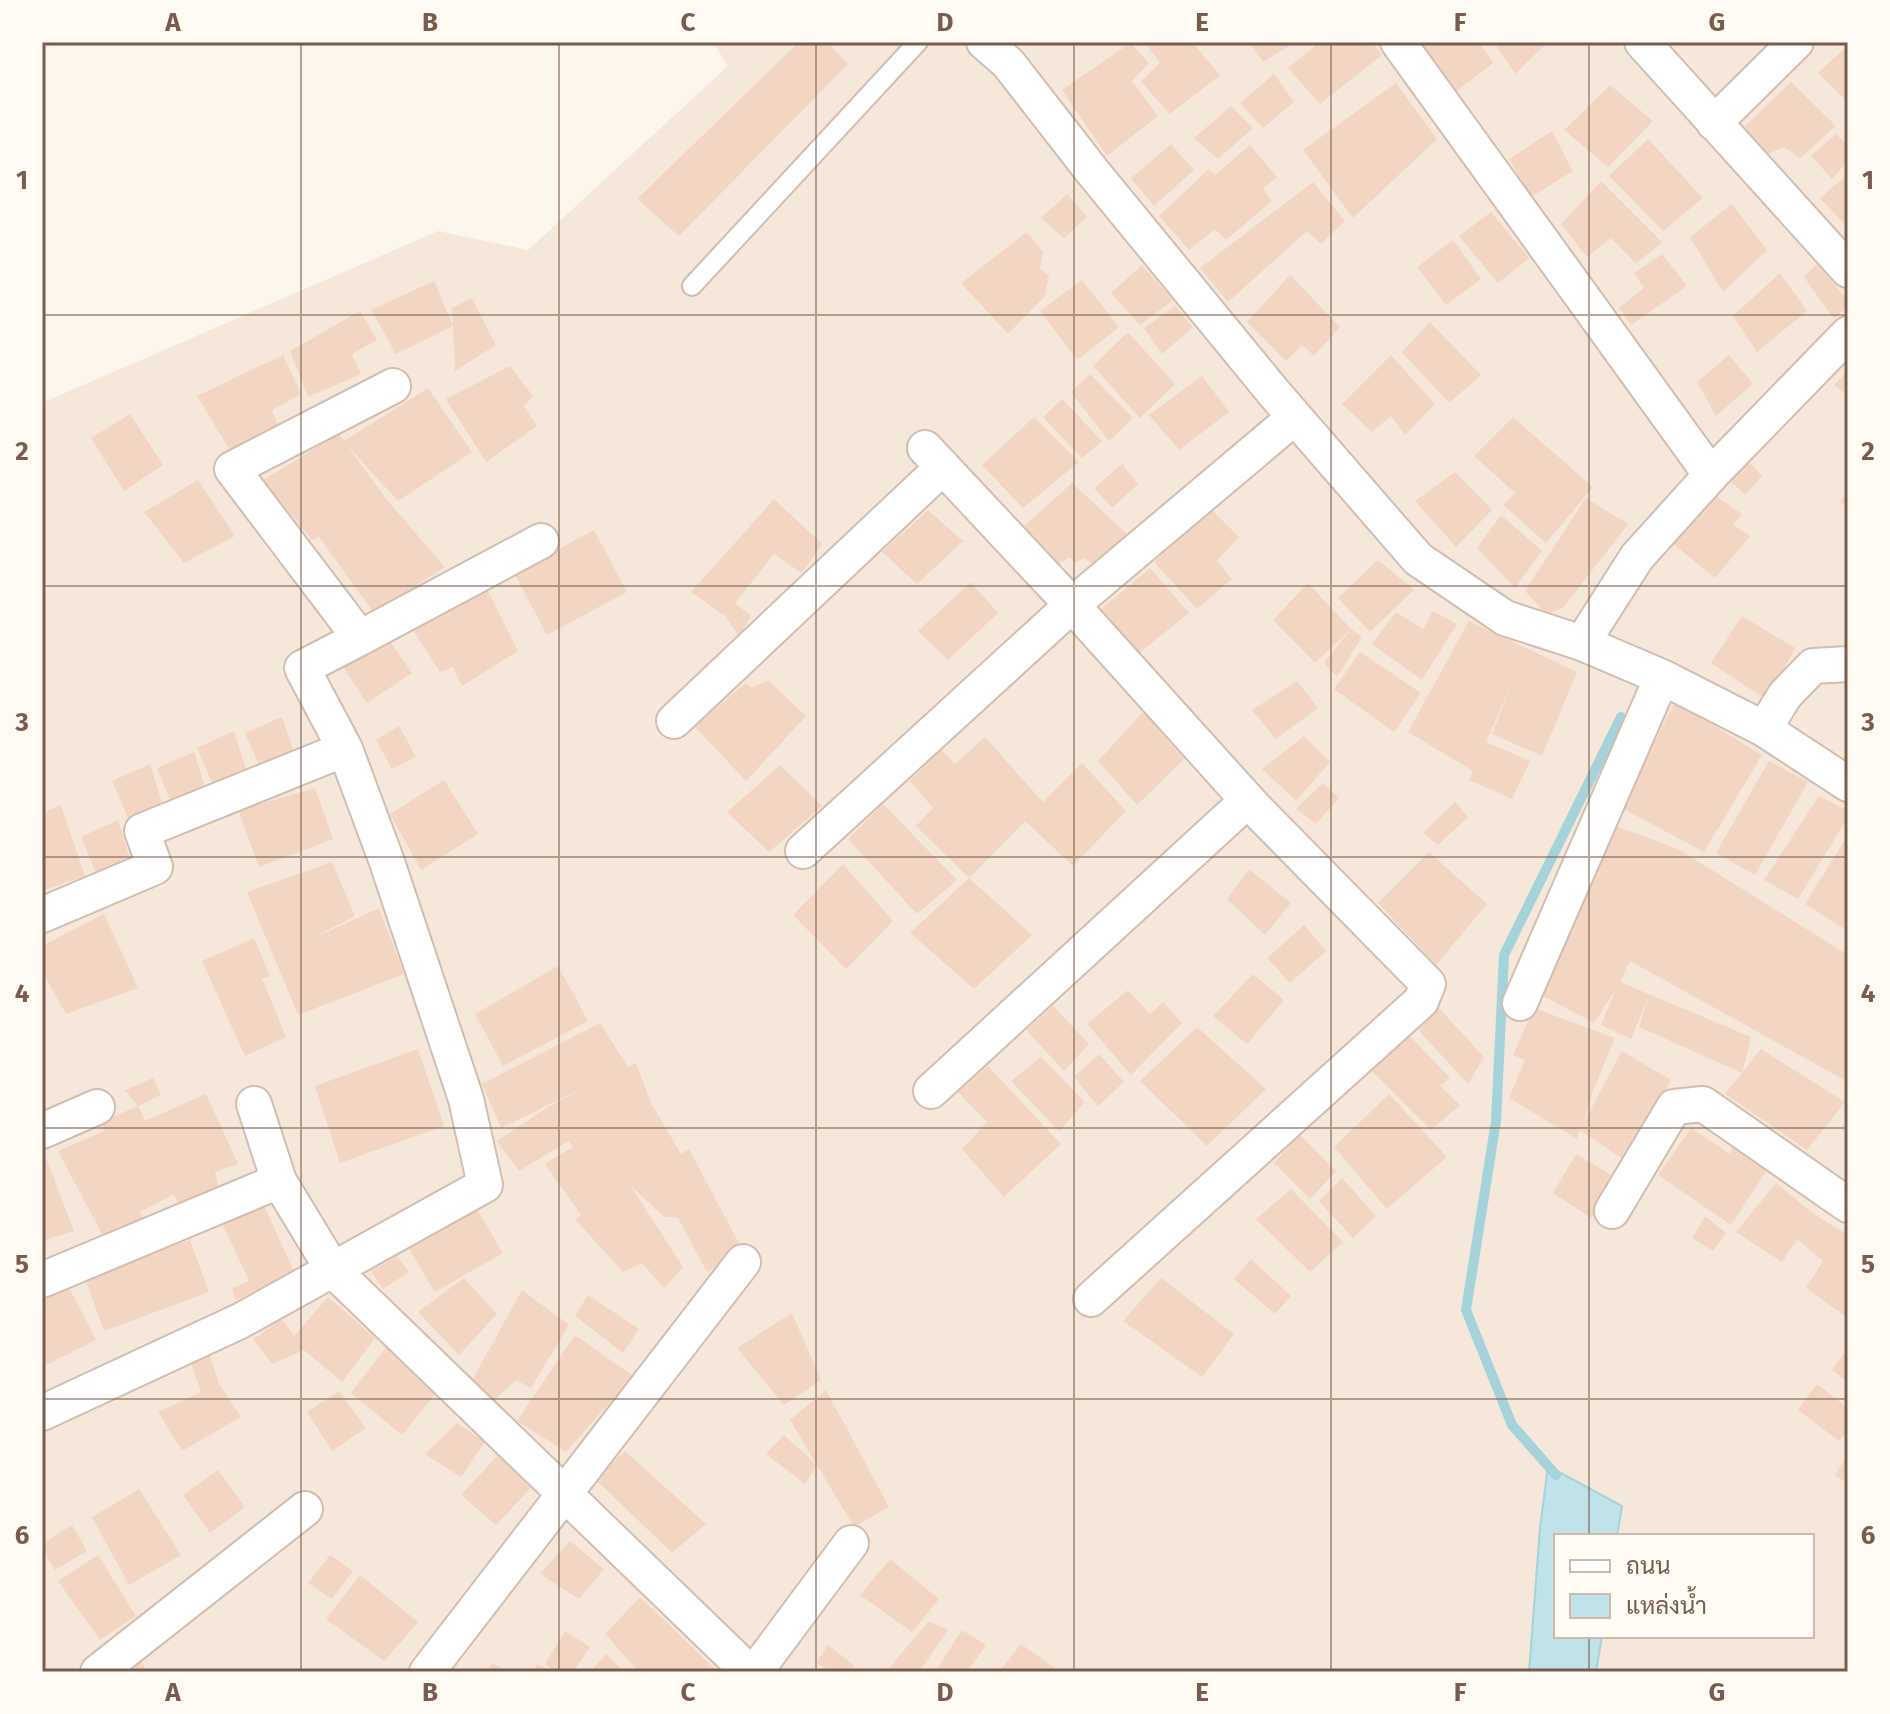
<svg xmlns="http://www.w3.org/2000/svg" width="1890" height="1714" font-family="'Fira Sans',Sarabun,sans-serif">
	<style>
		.residential { fill: #f5e8da; fill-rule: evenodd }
		.water { fill: #bfe3e8; stroke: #a5d3da; stroke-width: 2 }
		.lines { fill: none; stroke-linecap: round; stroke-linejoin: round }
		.stream { stroke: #a5d3da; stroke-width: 10 }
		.building { fill: #f3d5c3 }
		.lane-casing { stroke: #d1beb0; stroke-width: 22 }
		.street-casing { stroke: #d1beb0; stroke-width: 38 }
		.lane { stroke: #fff; stroke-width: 18 }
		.street { stroke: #fff; stroke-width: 34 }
		.grid { fill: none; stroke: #7a5c4d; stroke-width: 2; stroke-opacity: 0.55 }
		.neatline { fill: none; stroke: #7a5c4d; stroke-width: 3 }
		.grid-label { font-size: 26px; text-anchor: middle; font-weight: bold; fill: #7a5c4d }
	</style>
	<rect width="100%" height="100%" fill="#fdf6ec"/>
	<path class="residential" d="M713 42H1848V1672H42V403L438 231 528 250 728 66ZM1556 1536H1812V1636H1556Z"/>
	<path class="water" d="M1548 1466 1622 1506 1617 1536H1556V1636H1602L1596 1672H1529L1540 1528Z"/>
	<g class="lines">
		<path class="stream" d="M1556 1475 1512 1425 1466 1310 1496 1121 1504 955 1621 717"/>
	</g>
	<path class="building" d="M799 42H827L848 64 679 236 637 199Z
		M1148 42H1192L1220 75 1170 114 1141 82 1160 62 1145 44Z
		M1249 42H1290L1292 44 1263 62Z
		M1320 42H1372L1382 55 1320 104 1288 68Z
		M1415 42H1479L1493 63 1453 94Z
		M1494 42H1544L1546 44 1515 74Z
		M1130 43 1149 63 1132 81 1158 116 1107 156 1062 90Z
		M1848 45V102L1818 73Z
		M1274 74 1294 102 1263 128 1240 103Z
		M1791 82 1836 126 1800 158 1784 147 1765 155 1742 129Z
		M1396 83 1437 139 1353 218 1303 150Z
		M1610 85 1653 121 1608 167 1564 130Z
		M1231 106 1253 128 1218 159 1194 138Z
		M1552 131 1573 171 1531 197 1509 159Z
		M1836 134 1848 145V161L1832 179 1811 156Z
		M1648 139 1703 198 1663 231 1609 176Z
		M1171 144 1194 170 1154 206 1131 178Z
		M1250 145 1277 177 1263 188 1272 201 1226 240 1215 229 1189 250 1159 216 1209 169 1215 175Z
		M1848 174V228L1820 198Z
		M1601 181 1662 242 1636 264 1611 238 1587 257 1561 224Z
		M1313 182 1345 221 1321 244 1307 231 1228 302 1200 268Z
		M1067 194 1087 217 1064 238 1041 218Z
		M1732 204 1767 250 1723 292 1690 237Z
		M1491 212 1529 258 1498 283 1459 236Z
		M1027 232 1043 252 1040 269 1049 276 1045 296 1008 334 961 283Z
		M1453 240 1481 279 1446 305 1417 267Z
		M1662 254 1687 286 1631 325 1619 308 1644 288 1634 273Z
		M1817 264 1848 301V306L1834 319 1804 277Z
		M1142 265 1173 300 1140 325 1111 293Z
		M1780 273 1807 311 1757 352 1733 316Z
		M1290 275 1340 327 1314 356 1302 345 1286 361 1247 322Z
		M1082 280 1119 327 1077 360 1040 311Z
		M434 281 453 326 396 354 371 310Z
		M472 298 496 345 455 371 452 308Z
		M1175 306 1193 327 1162 354 1144 328Z
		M360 311 377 340 352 354 361 374 308 397 290 351Z
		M1430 322 1481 375 1449 403 1402 352Z
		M1128 332 1175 384 1140 418 1093 366Z
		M283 355 301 394 272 410 278 425 231 452 197 396Z
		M1391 355 1435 404 1405 435 1391 416 1372 432 1342 404Z
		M1729 355 1753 384 1716 416 1697 382Z
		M510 366 533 396 524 406 537 426 486 462 446 399Z
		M1848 371V396L1834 385Z
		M1090 374 1133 418 1109 441 1071 392Z
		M1202 376 1229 412 1179 450 1149 415Z
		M428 388 472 452 398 501 346 444 387 500 445 567 374 613 319 537 312 540 263 480 339 434 344 441Z
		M1062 399 1102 441 1082 458 1043 417Z
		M130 414 163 465 124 491 91 438Z
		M1034 417 1079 462 1023 508 982 465Z
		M1513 417 1593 487 1546 543 1503 505 1515 493 1474 456Z
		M1749 462 1762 476 1745 495 1731 481Z
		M1122 464 1138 484 1112 508 1094 488Z
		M1455 472 1492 510 1456 547 1415 501Z
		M198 480 235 536 184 563 144 512Z
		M1072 483 1129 536 1094 565 1085 558 1075 563 1070 557 1055 566 1022 528Z
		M1848 491V508L1840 502Z
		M1713 494 1742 514 1733 525 1750 536 1715 578 1672 543Z
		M1586 498 1628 524 1563 608 1546 614 1525 591Z
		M774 499 822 544 802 573 774 554 735 603 751 616 739 636 725 616 691 592Z
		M1210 508 1239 537 1217 561 1232 579 1197 609 1154 562Z
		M928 510 963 541 917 584 882 552Z
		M1501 515 1542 551 1515 588 1477 548Z
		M594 530 627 592 547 635 514 573Z
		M1378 560 1414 590 1370 632 1338 598Z
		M1150 568 1189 613 1139 653 1099 611Z
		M971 582 998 613 948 660 918 631Z
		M1308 583 1351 629 1315 663 1273 620Z
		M486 587 518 651 462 686 453 667 440 672 411 627Z
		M1433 611 1457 624 1422 680 1372 644 1396 612 1423 629Z
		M1742 616 1795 648 1767 700 1711 663Z
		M1469 621 1577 672 1542 756 1492 734 1513 681 1486 742 1530 761 1512 799 1469 780 1473 771 1408 732Z
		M1351 629 1362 637 1337 677 1324 663Z
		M387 637 412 673 367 703 341 664Z
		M1360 652 1421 693 1394 732 1334 689Z
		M768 680 806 716 746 781 695 727 745 683 752 688Z
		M1297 681 1318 708 1276 739 1252 710Z
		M1675 702 1762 755 1704 852 1620 807Z
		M1143 712 1184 759 1137 805 1098 761Z
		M282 717 296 758 262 772 245 733Z
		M399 726 416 757 392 769 376 740Z
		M234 731 247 772 214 787 197 748Z
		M1304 736 1330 762 1296 801 1262 769Z
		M985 737 1043 802 1082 763 1126 811 1073 866 1025 821 969 878 916 826 933 808 910 781 941 749 955 764Z
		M194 752 207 793 173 807 157 768Z
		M1769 761 1808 782 1755 875 1716 853Z
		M150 764 163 806 129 820 112 781Z
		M780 765 822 806 769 852 727 812Z
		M444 780 478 834 421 870 390 814Z
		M1323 783 1339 798 1316 824 1296 809Z
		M315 788 333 839 259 867 238 810Z
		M1819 796 1848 811V817L1798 899 1764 880Z
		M1455 802 1468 817 1438 845 1423 833Z
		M883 804 957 880 917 914 848 839Z
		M61 805 85 876 42 891V813Z
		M118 820 131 862 97 875 81 837Z
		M1613 825 1678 849 1848 955V1082L1630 961 1620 982 1751 1037 1742 1073 1639 1027 1648 998 1631 1039 1601 1025 1616 989 1594 1023 1543 996Z
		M1848 835V931L1805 904Z
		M1429 852 1487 904 1436 965 1378 903Z
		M332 862 355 916 307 941 379 908 404 974 298 1015 247 892Z
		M843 864 893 921 846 969 793 915Z
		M1249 869 1291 903 1265 935 1227 899Z
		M969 878 1032 935 974 989 910 933Z
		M104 914 138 988 66 1014 42 971V946Z
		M1304 925 1326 951 1290 983 1267 958Z
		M254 938 270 976 262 978 286 1037 245 1056 202 961Z
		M558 966 588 1021 503 1066 475 1014Z
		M1253 974 1284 1000 1247 1044 1213 1016Z
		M1128 990 1150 1014 1163 1002 1182 1023 1131 1075 1087 1024Z
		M1053 1006 1089 1044 1064 1071 1026 1030Z
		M1437 1006 1484 1057 1468 1084 1419 1031Z
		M1534 1008 1615 1038 1593 1091 1584 1122 1622 1051 1671 1080 1626 1161 1580 1130 1577 1139 1509 1098 1525 1060 1513 1055Z
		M600 1023 628 1067 636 1063 650 1101 681 1154 689 1149 742 1249 707 1272 678 1218 663 1216 630 1185 683 1267 664 1288 642 1263 623 1272 575 1219 581 1215 545 1164 573 1147 569 1141 519 1171 497 1141 548 1107 581 1089 501 1128 482 1084Z
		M1197 1027 1266 1089 1207 1146 1140 1081Z
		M1405 1031 1450 1078 1440 1086 1460 1105 1431 1130 1369 1068Z
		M418 1049 444 1126 340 1163 315 1086Z
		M1761 1049 1845 1102 1807 1150 1725 1094Z
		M1099 1054 1124 1082 1098 1106 1074 1077Z
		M1041 1057 1085 1102 1059 1131 1011 1081Z
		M988 1066 1061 1144 1004 1197 962 1149 987 1122 958 1092Z
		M153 1078 161 1095 138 1106 125 1090Z
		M206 1094 238 1164 215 1172 219 1189 179 1206 174 1194 140 1212 145 1224 104 1238 58 1151 104 1131 101 1122 138 1106 145 1121Z
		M1389 1094 1447 1157 1387 1209 1334 1147Z
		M1691 1128 1730 1154 1734 1144 1768 1168 1731 1225 1658 1175Z
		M1299 1134 1336 1171 1310 1199 1274 1163Z
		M1576 1154 1616 1178 1591 1218 1553 1193Z
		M46 1158 74 1231 42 1241V1159Z
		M1342 1178 1376 1216 1353 1238 1319 1201Z
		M1776 1183 1814 1214 1848 1235V1318L1806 1288 1823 1261 1797 1239 1782 1262 1736 1232Z
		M1291 1189 1343 1242 1310 1272 1256 1219Z
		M264 1206 294 1271 236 1300 232 1288 249 1281 222 1223Z
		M475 1206 503 1253 435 1292 408 1247Z
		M1705 1216 1726 1233 1713 1251 1692 1238Z
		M190 1240 209 1292 104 1331 85 1278Z
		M397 1256 409 1272 383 1289 371 1271Z
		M1251 1259 1291 1296 1275 1314 1234 1279Z
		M61 1272 96 1340 42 1367V1283Z
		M464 1278 497 1314 459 1355 418 1312Z
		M1161 1278 1234 1334 1202 1377 1123 1321Z
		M522 1290 569 1325 531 1388 516 1380 493 1401 470 1384Z
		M588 1295 639 1329 623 1353 575 1316Z
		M328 1297 375 1338 342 1382 304 1350 272 1364 253 1339 282 1319 294 1336Z
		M792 1313 821 1380 784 1405 737 1348Z
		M575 1335 633 1376 566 1452 517 1421Z
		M387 1346 436 1393 402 1435 351 1393Z
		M1848 1348V1383L1832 1370Z
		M210 1355 219 1384 241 1417 182 1451 158 1412 201 1392 191 1363Z
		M1817 1384 1848 1408V1431L1839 1441 1798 1410Z
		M826 1390 889 1507 854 1527 790 1420Z
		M339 1391 366 1428 332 1451 307 1412Z
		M457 1423 485 1442 461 1477 425 1454Z
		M784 1435 817 1465 805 1484 766 1454Z
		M625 1451 706 1524 672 1553 595 1479Z
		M1848 1454V1484L1835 1475Z
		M498 1455 534 1485 496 1525 461 1495Z
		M218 1470 245 1507 210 1533 183 1495Z
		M139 1489 181 1555 129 1585 92 1517Z
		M72 1525 87 1551 55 1570 42 1550V1544Z
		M570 1541 604 1569 579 1599 540 1574Z
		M98 1555 136 1616 100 1640 58 1581Z
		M330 1555 353 1571 332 1599 308 1583Z
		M890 1559 939 1599 912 1632 860 1595Z
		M360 1575 418 1622 384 1661 326 1619Z
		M640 1597 718 1672H639L605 1634Z
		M929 1621 948 1630 919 1672H898L889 1668Z
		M962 1630 986 1645 967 1672H935Z
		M565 1631 590 1647 573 1672H556L545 1664Z
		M1021 1644 1056 1669 1054 1672H999Z
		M828 1645 854 1665 850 1672H833L816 1663Z
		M606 1654 625 1672H590Z
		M138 1657 148 1672H117Z
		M493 1663 506 1672H485Z
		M537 1664 553 1672H533Z"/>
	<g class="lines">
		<g class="lane-casing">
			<path id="lane" d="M692 286 918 42"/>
		</g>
		<g class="street-casing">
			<path id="street" d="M984 42 1008 63 1092 171 1274 393 1418 559 1505 618 1582 643 1662 677 1764 729 1848 784
				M1398 42 1711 475
				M1642 42 1848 270
				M1714 123 1796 42
				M925 448 1072 605 1253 806 1428 984 1421 1001 1091 1299
				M360 638 541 541
				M1582 643 1637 557 1711 475 1848 334
				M674 721 943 467
				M1764 729 1785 695 1813 666 1848 664
				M803 851 1072 605 1295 417
				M42 915 155 867 142 831 345 749
				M1520 1003 1662 677
				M931 1091 1248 800
				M254 1104 279 1181 333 1270 749 1672
				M42 1131 97 1107
				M1612 1211 1674 1107 1703 1104 1848 1205
				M42 1280 279 1181
				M42 1413 240 1321 485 1185 466 1099 387 862 345 749 302 668 360 638 232 469 393 386
				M98 1672 305 1509
				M427 1672 743 1262
				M755 1672 851 1543"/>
		</g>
		<use href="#lane" class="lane"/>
		<use href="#street" class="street"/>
	</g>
	<path class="grid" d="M301 42V1672M559 42V1672M816 42V1672M1074 42V1672M1331 42V1672M1589 42V1536M42 315H1848M42 586H1848M42 857H1848M42 1128H1848M42 1399H1848M1589 1636V1672"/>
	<rect width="1890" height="1714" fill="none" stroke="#fffaf3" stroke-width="88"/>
	<rect x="1554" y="1534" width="260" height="104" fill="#fffaf3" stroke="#cabbb1" stroke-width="2"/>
	<rect x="1570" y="1560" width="40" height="12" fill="#ffffff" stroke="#cabbb1" stroke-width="2"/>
	<text x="1626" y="1574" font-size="24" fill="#7a5c4d">ถนน</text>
	<rect x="1570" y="1594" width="40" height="24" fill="#bfe3e8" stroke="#cabbb1" stroke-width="2"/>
	<text x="1626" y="1614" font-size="24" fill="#7a5c4d">แหล่งน้ำ</text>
	<rect x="44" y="44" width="1802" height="1626" class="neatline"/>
	<g class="grid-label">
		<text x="173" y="31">A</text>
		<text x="430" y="31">B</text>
		<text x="688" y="31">C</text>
		<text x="945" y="31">D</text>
		<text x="1202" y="31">E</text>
		<text x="1460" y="31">F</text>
		<text x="1717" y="31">G</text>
		<text x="22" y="189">1</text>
		<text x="1868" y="189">1</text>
		<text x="22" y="460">2</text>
		<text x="1868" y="460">2</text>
		<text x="22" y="731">3</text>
		<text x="1868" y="731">3</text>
		<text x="22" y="1002">4</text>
		<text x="1868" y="1002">4</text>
		<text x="22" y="1273">5</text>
		<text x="1868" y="1273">5</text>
		<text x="22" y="1544">6</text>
		<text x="1868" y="1544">6</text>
		<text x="173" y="1701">A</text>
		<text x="430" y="1701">B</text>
		<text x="688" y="1701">C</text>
		<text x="945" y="1701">D</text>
		<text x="1202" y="1701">E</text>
		<text x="1460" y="1701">F</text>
		<text x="1717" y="1701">G</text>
	</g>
</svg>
